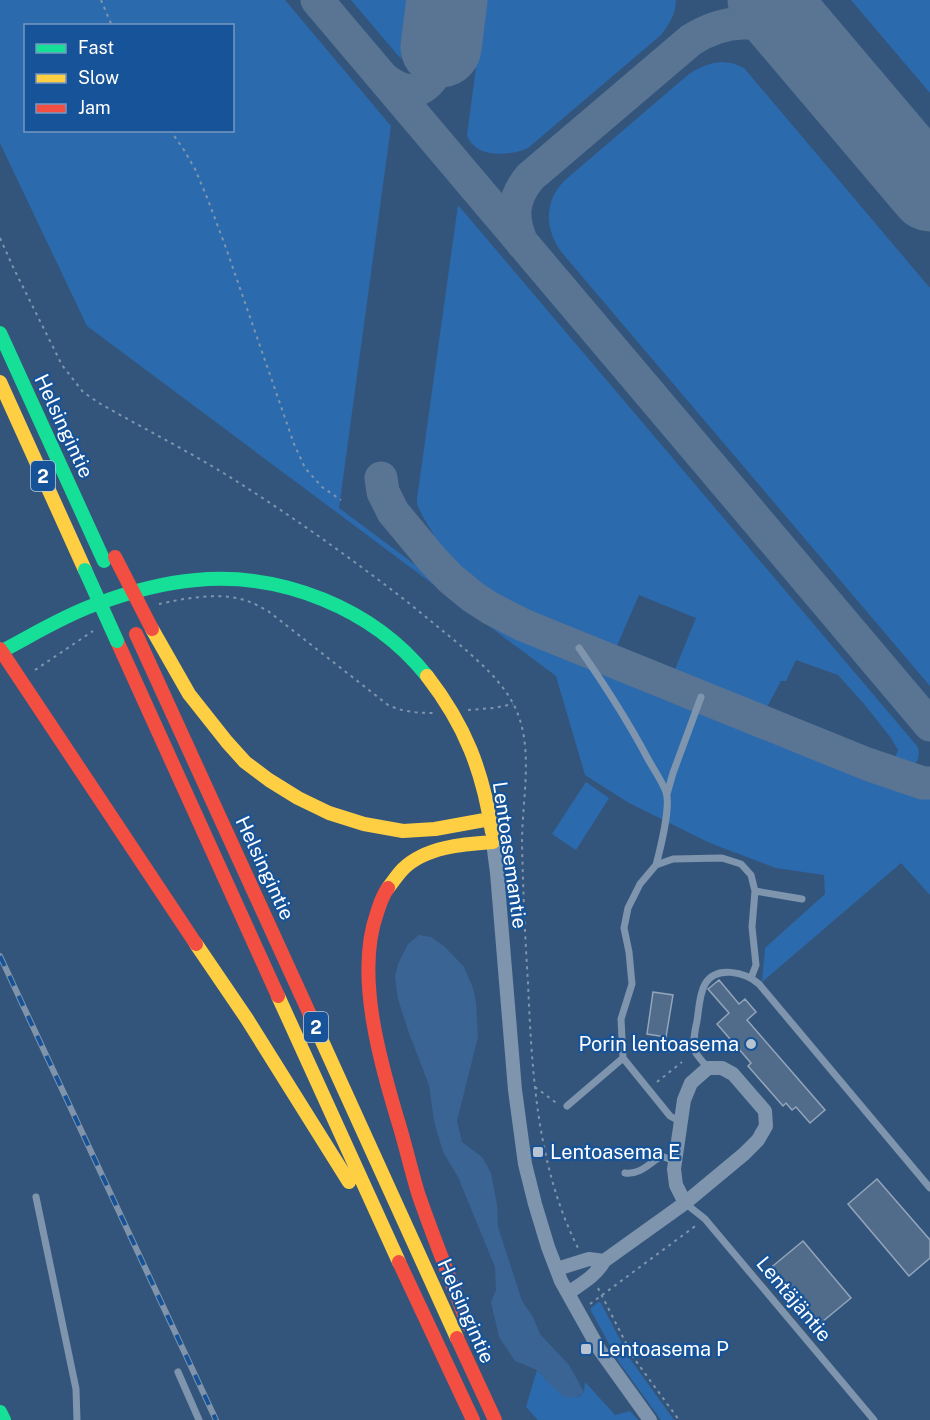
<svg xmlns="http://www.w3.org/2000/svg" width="930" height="1420" font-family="'Public Sans',sans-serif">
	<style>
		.green { fill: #2c6aae; fill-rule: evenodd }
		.water { fill: #3a6494 }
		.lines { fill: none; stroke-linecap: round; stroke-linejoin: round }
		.taxiway { stroke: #5a7493; stroke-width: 33 }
		.runway { stroke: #5a7493; stroke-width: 81 }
		.building { fill: #516c8a; stroke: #93a5ba; stroke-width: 1.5 }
		.path { stroke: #7f95ad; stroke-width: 2; stroke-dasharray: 3 4.5; stroke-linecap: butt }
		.lane { stroke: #7f95ad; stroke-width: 7 }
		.street { stroke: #7f95ad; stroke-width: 14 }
		.fast { stroke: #16e098; stroke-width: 14 }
		.slow { stroke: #ffcf43; stroke-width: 14 }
		.jam { stroke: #f24e42; stroke-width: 14 }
		.rail-casing { stroke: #7f94ab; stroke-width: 6 }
		.rail { stroke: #175398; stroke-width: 4; stroke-dasharray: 11; stroke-linecap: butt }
		.fast-bridge { stroke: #16e098; stroke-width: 14 }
		.jam-bridge { stroke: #f24e42; stroke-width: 14 }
		.poi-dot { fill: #b8c4d1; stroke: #175398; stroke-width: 2 }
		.labels { text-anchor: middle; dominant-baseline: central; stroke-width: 4.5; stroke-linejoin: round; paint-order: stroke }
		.shield { fill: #175398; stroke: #b9cbe0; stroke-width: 1.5 }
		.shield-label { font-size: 18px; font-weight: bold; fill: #fff }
		.street-label { font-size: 20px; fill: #fff; stroke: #175398 }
		.poi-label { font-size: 20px; fill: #fff; stroke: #175398; text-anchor: start }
	</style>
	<rect width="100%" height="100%" fill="#34557b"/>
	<path class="green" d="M0 0H285L391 126 339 508 492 622 519 637 556 653 773 740 793 751 821 762 860 776 894 783 930 797V895L901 863 762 982 765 948 825 894 824 875 776 868 710 843 629 803 585 775 556 676 87 326 0 143ZM26 26H232V130H26Z
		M351 0H410L401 59Z
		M485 0H676C676 14 669 24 661 35L528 148C510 156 475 159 467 135Z
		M851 0H930V93Z
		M722 62 732 63 744 68 930 288V686L563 254C545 231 543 203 564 181L689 74C700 67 709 63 722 62Z
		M458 205 917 746C920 753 919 757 916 763L907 768 892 762 895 758 898 750 891 738 865 705 838 675 796 660 786 681H781L767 707 674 672 696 618 639 595 616 648 530 614 501 599 476 581 457 566 441 547 423 517 417 504V499Z
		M586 782 609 798 576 850 552 834Z
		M598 1302 601 1303 630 1359 674 1420H661L619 1362 590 1309Z
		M537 1370 549 1383 578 1397 584 1392 585 1382 615 1415 630 1411 638 1420H538L526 1407Z"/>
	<path class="water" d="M419 935 431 937 445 947 464 967 473 988 476 1002 478 1037 457 1121 462 1142 482 1157 491 1173 497 1205 498 1227 522 1301 533 1317 540 1334 569 1365 584 1392 577 1397H564L549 1383 537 1370 515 1361 499 1337 491 1302 496 1290 495 1267 458 1177 443 1152 434 1121 429 1085 409 1033 398 999 395 977 398 964 408 944Z"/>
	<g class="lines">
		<path class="taxiway" d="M317 0 930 725
			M802 0C802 22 807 39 818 57
			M383 78C406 96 423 96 438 69
			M522 243C511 217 512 199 530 177L691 40C724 19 763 16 796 40 805 46 812 54 820 61
			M381 478 383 492 393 512 432 559 450 578 473 597 490 608 523 625 867 764 923 783H930"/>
		<path class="runway" d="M768 0 930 191
			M441 47 447 0"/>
	</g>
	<path class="building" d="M719 980 739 1004 745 999 756 1012 747 1020 825 1110 810 1123 796 1107 792 1110 786 1103 783 1106 748 1066 751 1063 717 1024 729 1013 708 989Z
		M653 992 673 995 666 1037 647 1034Z
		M877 1179 930 1240V1258L909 1276 848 1204Z
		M803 1241 851 1298 816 1327 768 1270Z"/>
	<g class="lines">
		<path class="path" d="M101 0 112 26
			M170 130 184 150 195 169 208 200 226 248 294 444 305 468 322 487 341 500
			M0 238 13 267 62 365 83 392 99 403C141 427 184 449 225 474 289 514 351 558 410 604 427 618 443 631 460 645 484 666 510 688 520 720 532 759 522 803 522 843 523 890 525 936 528 983 532 1074 537 1168 579 1250
			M159 604C186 598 224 591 250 602 256 604 262 608 268 611L388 705C403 712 418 713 434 713
			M35 670 93 631
			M468 710 494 708 513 704
			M657 1082 682 1062
			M535 1087 559 1105
			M598 1288 633 1357 679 1420
			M590 1304 698 1224"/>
		<path class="lane" d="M579 648C604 684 628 721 648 759 654 770 662 781 666 792 671 806 660 850 656 865
			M667 794 673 773 701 697
			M755 891 802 899
			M708 1068C704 1063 699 1058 696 1053 692 1043 695 1030 697 1021 699 1009 699 995 705 984 716 965 745 972 759 984L930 1188
			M567 1106 623 1058
			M681 1122 670 1116 623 1058 621 1019 632 984 629 952 624 928 628 908 640 884 656 865 673 859 722 858 741 864 751 875 755 891 752 927 756 965 751 978
			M625 1173C640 1175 649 1164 661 1156L675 1161
			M36 1197 76 1389 77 1420
			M685 1203 705 1219 874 1420
			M178 1372 199 1420"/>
		<path class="street" d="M493 842 497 873 515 1090 525 1164 535 1204 548 1247 561 1281 599 1349 650 1420
			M557 1269 589 1259 604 1261
			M568 1293C581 1284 597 1275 604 1261L685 1203 744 1154 758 1140 766 1126 765 1111 733 1074 722 1068H708L691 1083 684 1100 674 1169 676 1185 685 1203"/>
		<path class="fast" d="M0 333 104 561
			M0 652C31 636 61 617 94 605 126 593 161 583 196 580 281 572 373 608 427 676
			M0 1412 4 1420"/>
		<path class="slow" d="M0 382 85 570
			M152 629 189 694 227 742 245 762 269 780 298 798 329 813 364 824 403 831 435 829 490 819
			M427 676C465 725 483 771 492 832
			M388 888C393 882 397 875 403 869 425 847 463 844 493 842
			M196 944 247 1019 349 1182
			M278 996 399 1262
			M317 1030 457 1338"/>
		<path class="jam" d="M136 634 317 1030
			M117 641 278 996
			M0 649 196 944
			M388 888C382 896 380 904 377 913 354 977 382 1068 401 1131 407 1152 412 1173 418 1193 433 1237 451 1281 468 1325
			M399 1262 473 1420
			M457 1338 495 1420"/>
		<g class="rail-casing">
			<path id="rail" d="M0 956 216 1420"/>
		</g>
		<use href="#rail" class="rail"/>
		<path class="fast-bridge" d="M85 570 117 641"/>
		<path class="jam-bridge" d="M115 557 152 629"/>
	</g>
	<g class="poi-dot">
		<circle cx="751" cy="1044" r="6"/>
		<rect x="532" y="1146" width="12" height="12" rx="3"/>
		<rect x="580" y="1343" width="12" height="12" rx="3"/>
	</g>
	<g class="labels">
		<g class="shield">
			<rect x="31" y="461" width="24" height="30" rx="4.5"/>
			<rect x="304" y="1012" width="24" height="30" rx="4.5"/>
		</g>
		<g class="shield-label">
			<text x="43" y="476">2</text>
			<text x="316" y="1027">2</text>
		</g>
		<g class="street-label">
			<text transform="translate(64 426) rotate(65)">Helsingintie</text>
			<text transform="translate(510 855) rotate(82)">Lentoasemantie</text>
			<text transform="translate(265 868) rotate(65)">Helsingintie</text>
			<text transform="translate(794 1299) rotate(50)">Lentäjäntie</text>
			<text transform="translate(466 1311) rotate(66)">Helsingintie</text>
		</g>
		<g class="poi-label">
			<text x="739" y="1044" text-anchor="end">Porin lentoasema</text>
			<text x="550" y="1152">Lentoasema E</text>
			<text x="598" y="1349">Lentoasema P</text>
		</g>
	</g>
	<rect x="24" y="24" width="210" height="108" fill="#175398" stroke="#7498c1" stroke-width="1.5"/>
	<rect x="36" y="44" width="30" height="9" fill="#16e098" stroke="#7498c1" stroke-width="1.5"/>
	<text x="78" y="54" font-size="18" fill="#ffffff">Fast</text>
	<rect x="36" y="74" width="30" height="9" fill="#ffcf43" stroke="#7498c1" stroke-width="1.5"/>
	<text x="78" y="84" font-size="18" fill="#ffffff">Slow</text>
	<rect x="36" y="104" width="30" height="9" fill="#f24e42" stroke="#7498c1" stroke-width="1.5"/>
	<text x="78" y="114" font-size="18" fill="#ffffff">Jam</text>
</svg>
